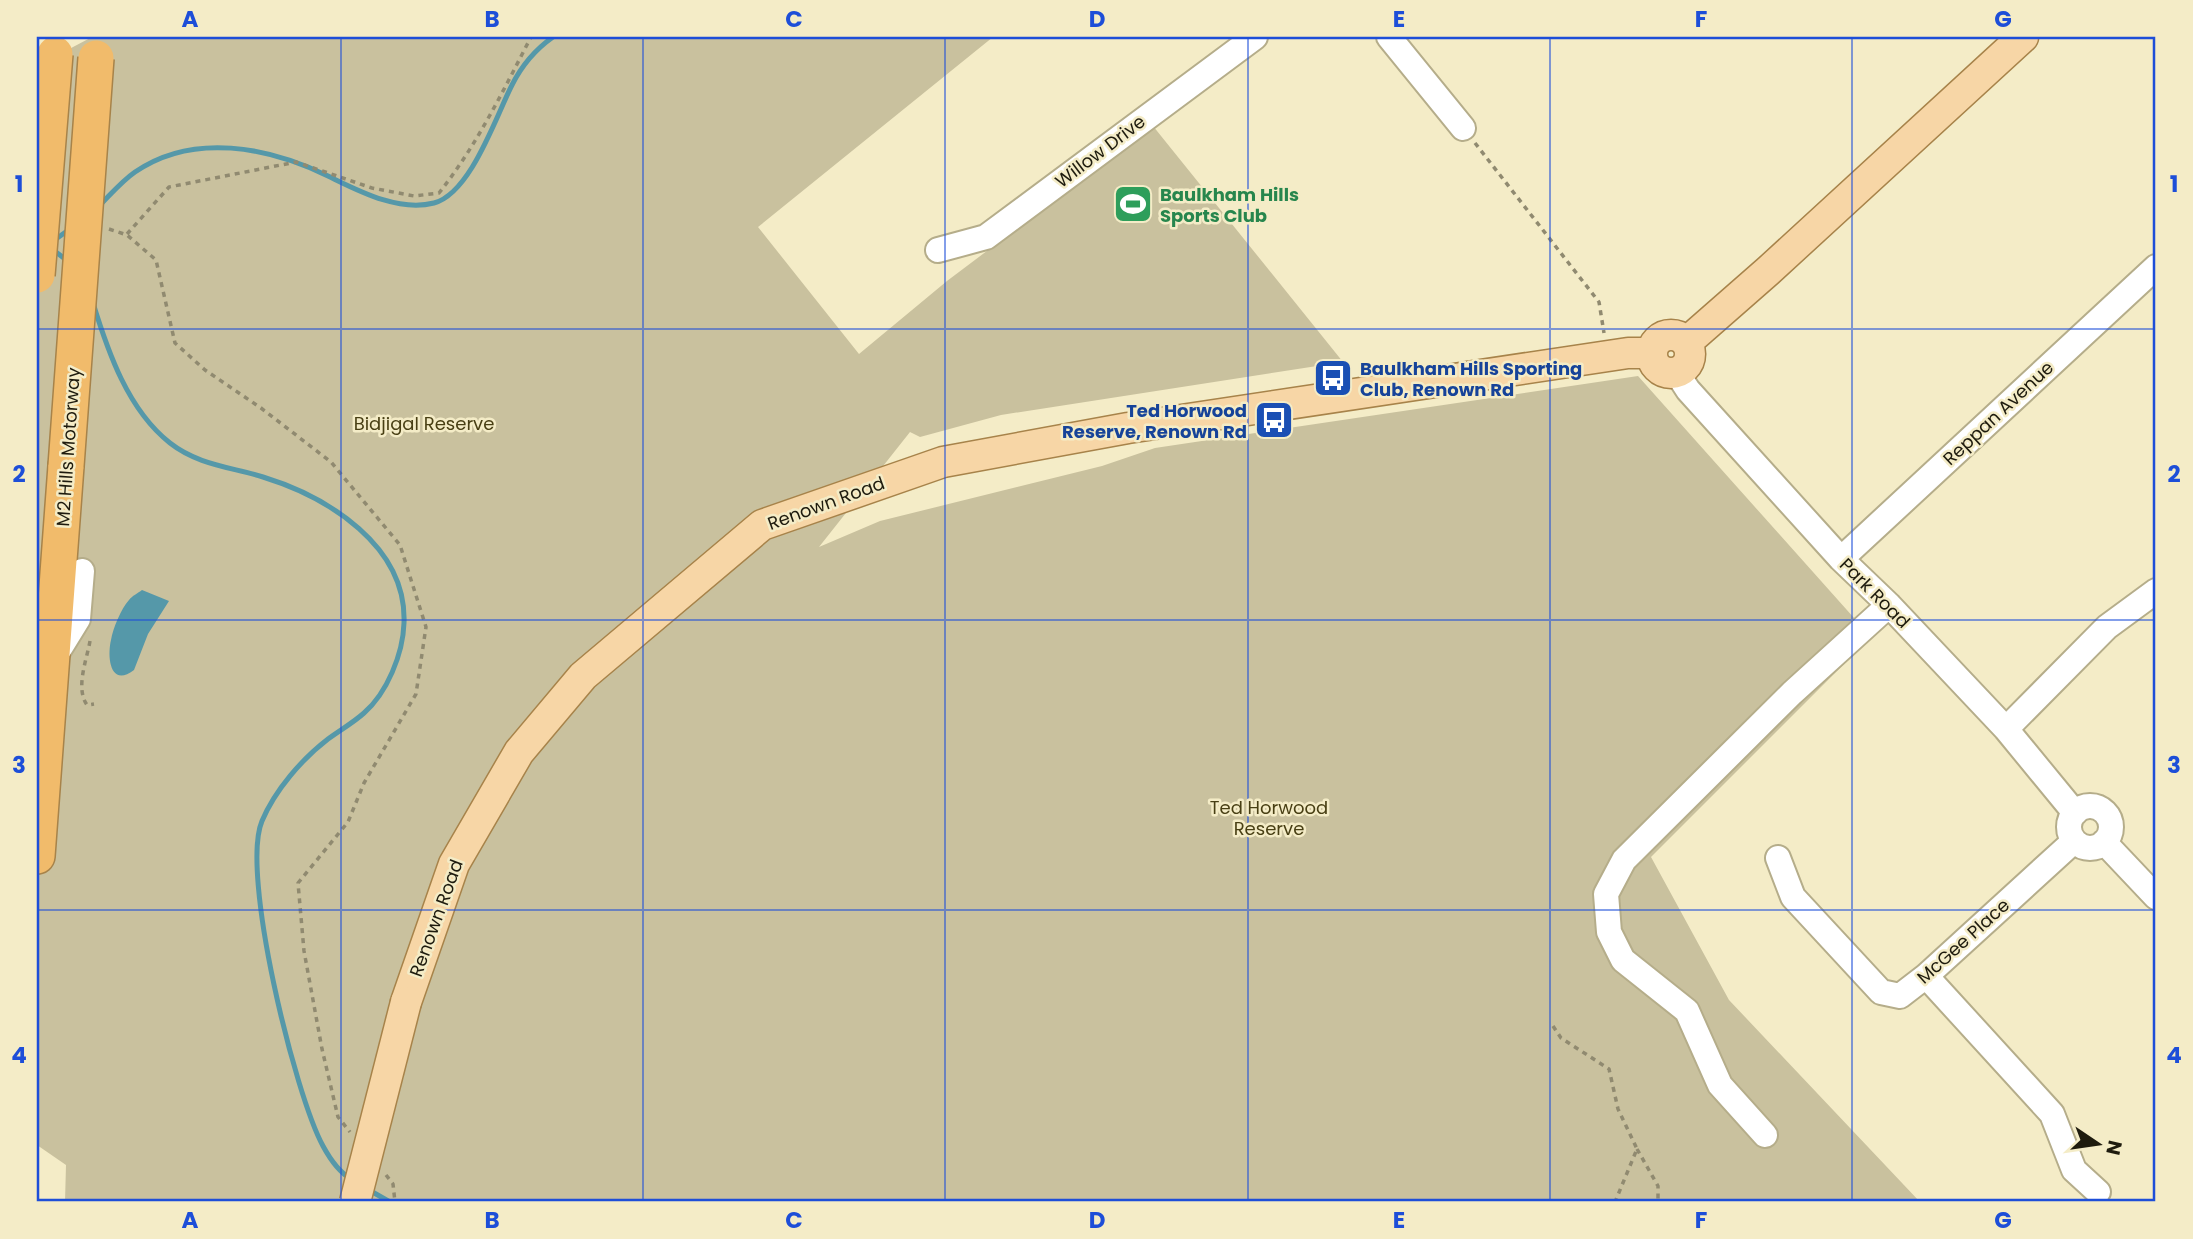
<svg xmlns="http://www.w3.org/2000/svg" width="2193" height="1239" font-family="Poppins,sans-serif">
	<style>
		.green { fill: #c9c19e }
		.water { fill: #5598a9 }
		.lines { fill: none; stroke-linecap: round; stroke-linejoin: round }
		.stream { stroke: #5598a9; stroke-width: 5 }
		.minor-casing { stroke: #b5ad8a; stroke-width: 28 }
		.major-casing { stroke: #a7834a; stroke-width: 33 }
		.highway-casing { stroke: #a7834a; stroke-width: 38 }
		.path { stroke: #908a70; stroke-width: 3.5; stroke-dasharray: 5 5; stroke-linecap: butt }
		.minor { stroke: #fff; stroke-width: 24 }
		.major { stroke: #f7d6a6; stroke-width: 30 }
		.highway { stroke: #f1bb6b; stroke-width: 35 }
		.major-bridge-casing { stroke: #a7834a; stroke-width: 33; stroke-linecap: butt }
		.highway-bridge-casing { stroke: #a7834a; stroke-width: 38; stroke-linecap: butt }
		.major-bridge { stroke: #f7d6a6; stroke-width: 30 }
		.highway-bridge { stroke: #f1bb6b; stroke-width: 35 }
		.grid { fill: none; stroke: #1d4ed8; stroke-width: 2; stroke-opacity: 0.55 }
		.labels { text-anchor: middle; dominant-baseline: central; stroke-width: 5; stroke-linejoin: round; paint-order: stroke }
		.street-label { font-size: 18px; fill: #1e1b0e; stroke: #f4ecc7 }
		.leisure-label { font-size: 18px; font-weight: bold; fill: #27864d; stroke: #f4ecc7; text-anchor: start }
		.transit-label { font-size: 18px; font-weight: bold; fill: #164399; stroke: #f4ecc7; text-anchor: start }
		.park-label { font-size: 18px; fill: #483f14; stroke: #f4ecc7 }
		.neatline { fill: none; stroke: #1d4ed8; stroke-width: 2.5 }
		.grid-label { font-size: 23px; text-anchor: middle; font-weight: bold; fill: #1d4ed8 }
	</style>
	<rect width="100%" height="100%" fill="#f4ecc7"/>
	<path class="green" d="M92 37H993L758 227 859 354 947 281 1153 126 1343 362 1001 415 920 437 910 432 819 547 880 521 1102 466 1155 448 1638 376 1871 637 1651 857 1729 1000 1920 1202H65L66 1165 37 1145V66Z"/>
	<path class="water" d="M142 590 169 601 148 634 134 670C110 688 107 657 111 640 113 628 121 609 129 600 132 596 138 593 142 590Z"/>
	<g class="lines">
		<path class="stream" d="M100 205C111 194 122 181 135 172 193 132 269 147 328 176 359 191 398 212 434 203 471 193 496 116 512 85 521 67 536 49 553 37
			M53 241 70 229
			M52 249 69 262
			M93 303C108 352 128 410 170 443 198 465 231 467 263 477 328 497 407 546 404 623 403 654 387 693 364 713 353 723 340 730 328 739 302 759 275 790 262 821 240 872 295 1095 323 1146 330 1159 339 1172 351 1179
			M369 1190 390 1202"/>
		<g class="minor-casing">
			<path id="minor" d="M1389 37 1463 128
				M938 250 986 237 1255 37
				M1677 373 1688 390 1841 559 1889 605 2006 729 2075 813
				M1841 559 2156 267
				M54 658 78 619 82 571
				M2006 729 2107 627 2156 591
				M2069 827a21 21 0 1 1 42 0a21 21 0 1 1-42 0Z
				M2104 842 2156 897
				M1778 858 1793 897 1881 992 1900 996 1926 976 2074 841
				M1926 976 2052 1114 2074 1170 2098 1192
				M1765 1135 1720 1085 1687 1011 1623 960 1609 932 1606 894 1624 860 1792 693 1889 605"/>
		</g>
		<g class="major-casing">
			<path id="major" d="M1652 354a19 19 0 1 1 38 0a19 19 0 1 1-38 0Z
				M1687 342 1768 271 2023 37
				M406 1002 454 864 519 752 583 676 762 525 943 462 1128 428 1628 353H1652"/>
		</g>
		<g class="highway-casing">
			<path id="highway" d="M37 856 66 466"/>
		</g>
		<path class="path" d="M1475 143 1599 302 1604 333
			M109 229 127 235 156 260 175 343 205 370 261 408 331 462 400 545 426 627 416 694 364 783 348 822 298 883 304 951 322 1049 338 1117 350 1132
			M127 234 169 187 296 162 372 188 414 196 439 193C477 145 503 91 531 37
			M90 641C87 659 75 688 87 705L94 704
			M1553 1026 1561 1038 1609 1069 1618 1109 1637 1149 1615 1202
			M1637 1149 1658 1186V1202
			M386 1175 393 1184 395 1202"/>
		<use href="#minor" class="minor"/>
		<use href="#major" class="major"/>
		<use href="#highway" class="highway"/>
		<g class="major-bridge-casing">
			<path id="major-bridge" d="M355 1202 406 1002"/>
		</g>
		<g class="highway-bridge-casing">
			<path id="highway-bridge" d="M37 275 55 54
				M66 466 96 58"/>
		</g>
		<use href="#major-bridge" class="major-bridge"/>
		<use href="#highway-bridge" class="highway-bridge"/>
	</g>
	<path class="grid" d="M341 37V1202M643 37V1202M945 37V1202M1248 37V1202M1550 37V1202M1852 37V1202M37 329H2156M37 620H2156M37 910H2156"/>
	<defs>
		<g id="stadium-square" transform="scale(2.0125)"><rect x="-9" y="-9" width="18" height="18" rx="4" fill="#2e9e5b" stroke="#f4ecc7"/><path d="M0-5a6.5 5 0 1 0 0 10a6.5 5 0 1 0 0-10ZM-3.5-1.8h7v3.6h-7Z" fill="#fff"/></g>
		<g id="bus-square" transform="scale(2.0125)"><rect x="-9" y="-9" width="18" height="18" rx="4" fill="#1a4fb4" stroke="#f4ecc7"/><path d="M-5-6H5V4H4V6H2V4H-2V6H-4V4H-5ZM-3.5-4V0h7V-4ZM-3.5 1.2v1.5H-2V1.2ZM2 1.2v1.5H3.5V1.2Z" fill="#fff"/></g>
	</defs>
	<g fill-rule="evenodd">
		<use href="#stadium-square" x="1133" y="204"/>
		<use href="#bus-square" x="1333" y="378"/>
		<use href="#bus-square" x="1274" y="420"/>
	</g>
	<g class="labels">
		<g class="street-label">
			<text transform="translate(1100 151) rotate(-37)">Willow Drive</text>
			<text transform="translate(1998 413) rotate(-43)">Reppan Avenue</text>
			<text transform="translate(68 447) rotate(-86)">M2 Hills Motorway</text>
			<text transform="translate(826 503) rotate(-20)">Renown Road</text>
			<text transform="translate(1875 593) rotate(45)">Park Road</text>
			<text transform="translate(436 918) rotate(-70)">Renown Road</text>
			<text transform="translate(1963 941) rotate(-42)">McGee Place</text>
		</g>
		<g class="leisure-label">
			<text x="1160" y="194">Baulkham Hills<tspan x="1160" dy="21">Sports Club</tspan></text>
		</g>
		<g class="transit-label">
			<text x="1360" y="368">Baulkham Hills Sporting<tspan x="1360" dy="21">Club, Renown Rd</tspan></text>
			<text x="1247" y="410" text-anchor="end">Ted Horwood<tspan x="1247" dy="21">Reserve, Renown Rd</tspan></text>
		</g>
		<g class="park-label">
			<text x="424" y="423">Bidjigal Reserve</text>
			<text x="1269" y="807">Ted Horwood<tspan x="1269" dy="21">Reserve</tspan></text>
		</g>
	</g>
	<rect width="2193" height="1239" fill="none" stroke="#f4ecc7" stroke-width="77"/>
	<g transform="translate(2098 1144) rotate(103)" stroke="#f4ecc7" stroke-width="5" paint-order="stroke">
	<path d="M0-5L12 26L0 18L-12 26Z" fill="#1e1b0e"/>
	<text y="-10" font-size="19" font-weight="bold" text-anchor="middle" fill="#1e1b0e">N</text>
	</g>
	<rect x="38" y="38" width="2116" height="1162" class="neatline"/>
	<g class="grid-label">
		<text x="190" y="27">A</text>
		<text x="492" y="27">B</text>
		<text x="794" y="27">C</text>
		<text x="1097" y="27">D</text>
		<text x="1399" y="27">E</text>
		<text x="1701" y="27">F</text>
		<text x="2003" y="27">G</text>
		<text x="19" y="192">1</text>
		<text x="2174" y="192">1</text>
		<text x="19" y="482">2</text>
		<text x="2174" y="482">2</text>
		<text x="19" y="773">3</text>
		<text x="2174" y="773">3</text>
		<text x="19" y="1063">4</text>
		<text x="2174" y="1063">4</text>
		<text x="190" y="1228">A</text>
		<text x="492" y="1228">B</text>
		<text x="794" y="1228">C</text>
		<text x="1097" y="1228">D</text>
		<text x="1399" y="1228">E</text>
		<text x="1701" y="1228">F</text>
		<text x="2003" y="1228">G</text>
	</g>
</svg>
